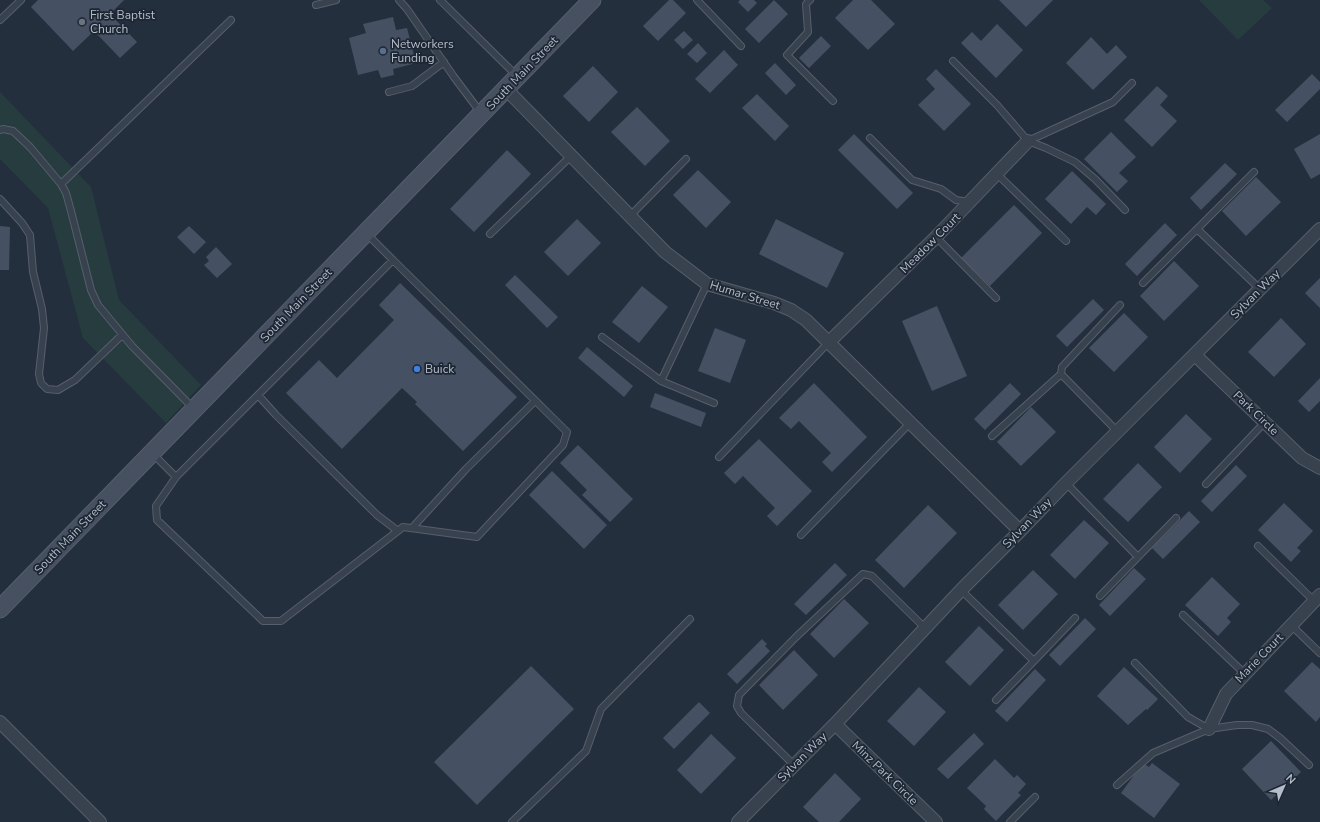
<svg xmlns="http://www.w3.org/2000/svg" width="1320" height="822" font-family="'Nunito Sans',sans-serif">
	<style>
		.green { fill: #263c3f }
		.building { fill: #455162 }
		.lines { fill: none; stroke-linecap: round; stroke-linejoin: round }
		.service-casing { stroke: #565f6c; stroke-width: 8 }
		.minor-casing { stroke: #565f6c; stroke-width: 14 }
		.secondary-casing { stroke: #565f6c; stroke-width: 19 }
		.service { stroke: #38414e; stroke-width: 6 }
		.minor { stroke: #38414e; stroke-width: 12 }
		.secondary { stroke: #465061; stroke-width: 17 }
		.worship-dot { fill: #6b7280; stroke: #1d2633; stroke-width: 1.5 }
		.service-dot { fill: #5c6f8a; stroke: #1d2633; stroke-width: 1.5 }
		.shop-dot { fill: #3f7fe0; stroke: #1d2633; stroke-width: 1.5 }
		.labels { text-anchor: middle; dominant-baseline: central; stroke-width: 3.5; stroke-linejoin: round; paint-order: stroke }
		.poi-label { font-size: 12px; fill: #b4bcc9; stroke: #1d2633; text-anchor: start }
		.street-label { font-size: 12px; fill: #b4bcc9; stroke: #1d2633 }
	</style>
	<rect width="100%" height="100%" fill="#242f3e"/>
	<path class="green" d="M1199 0H1263L1272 8 1238 40Z
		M0 92 91 187 119 300 201 385 166 423 83 338 48 208 0 159Z"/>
	<path class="building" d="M38 0H124L110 14 137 42 120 58 94 31 73 51 31 7Z
		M669 0H673L686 13 658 41 643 26Z
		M740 0H754L757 3 748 12 738 2Z
		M774 0 788 14 759 43 745 29Z
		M853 0H871L895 24 868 50 835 18Z
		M999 0H1053L1026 27Z
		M393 17 396 30 407 28 416 63 393 69 394 75 381 78 378 70 358 75 349 38 366 33 363 24Z
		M997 24 1023 50 996 78 961 43 972 32 981 41Z
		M684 31 693 40 683 49 674 40Z
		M821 36 831 46 809 68 799 58Z
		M1091 37 1107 54 1116 45 1127 57 1093 90 1066 63Z
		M698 43 707 53 697 63 687 54Z
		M724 50 738 65 710 93 695 79Z
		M775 63 796 85 786 95 765 73Z
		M593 66 618 92 589 122 563 96Z
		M936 69 971 104 944 131 918 105 935 89 926 79Z
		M1312 74 1320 82V89L1287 122 1275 110Z
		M1157 86 1168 96 1160 105 1177 121 1152 147 1124 120Z
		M757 94 789 126 775 141 742 108Z
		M637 107 670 141 645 166 611 132Z
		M1111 132 1136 157 1119 173 1128 181 1117 192 1084 159Z
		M854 134 913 193 897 209 838 150Z
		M1320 134V174L1311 179 1294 149Z
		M507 150 531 174 474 232 450 209Z
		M1225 163 1237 174 1201 210 1190 198Z
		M698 170 731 202 706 228 673 195Z
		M1072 171 1106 204 1096 215 1087 207 1071 224 1045 199Z
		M1256 177 1281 202 1246 236 1222 211Z
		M1014 205 1042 233 990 286 961 258Z
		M577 219 601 243 568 276 544 252Z
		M776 219 844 253 827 288 759 254Z
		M1165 223 1177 235 1137 276 1125 264Z
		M0 226 10 227 9 270H0Z
		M189 226 206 242 194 254 177 237Z
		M216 247 232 264 217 278 204 265 209 261 206 257Z
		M1174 261 1199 286 1164 321 1140 296Z
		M515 275 558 317 547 328 505 285Z
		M1320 278V308L1305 293Z
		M400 283 517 397 463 451 415 404 417 402 402 388 342 449 286 393 319 360 337 378 394 320 379 305Z
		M642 286 668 307 639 343 612 322Z
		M1093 299 1104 310 1067 347 1056 336Z
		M937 306 967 376 932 391 902 321Z
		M1124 313 1148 337 1114 372 1089 348Z
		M1281 318 1306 344 1274 377 1248 352Z
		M715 328 746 340 730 383 698 371Z
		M587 347 633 386 624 397 578 358Z
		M1320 378V401L1309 412 1298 401Z
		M814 383 867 437 832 472 822 462 831 453 799 421 791 429 779 418Z
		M1010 383 1021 394 985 430 974 419Z
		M655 393 706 413 701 427 650 407Z
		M1031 407 1056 432 1021 466 997 442Z
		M1186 414 1212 439 1180 473 1154 447Z
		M759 439 812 491 777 526 767 516 775 508 743 476 735 484 724 473Z
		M578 445 633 499 610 522 582 495 587 490 560 463Z
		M1138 463 1162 487 1128 522 1103 499Z
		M1236 465 1247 476 1212 512 1201 501Z
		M552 471 607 525 584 549 529 495Z
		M1284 503 1313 531 1297 548 1301 551 1291 562 1258 530Z
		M928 505 957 533 904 588 875 560Z
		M1189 511 1200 522 1163 559 1152 548Z
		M1084 520 1109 543 1075 579 1050 555Z
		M835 563 847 575 806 615 794 604Z
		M1134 568 1146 579 1110 616 1099 605Z
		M1033 570 1058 594 1023 630 998 605Z
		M1212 577 1240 604 1227 618 1231 622 1218 636 1185 605Z
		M844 599 869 623 834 658 810 634Z
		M1085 618 1096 629 1060 666 1049 655Z
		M979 626 1004 650 970 686 945 662Z
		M762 639 767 644 765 646 770 651 737 684 727 674Z
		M794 650 818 675 783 710 759 685Z
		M1312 662 1320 669V717L1316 722 1284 691Z
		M531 666 574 709 477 805 434 762Z
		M1124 667 1158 699 1147 710 1146 709 1128 725 1097 696Z
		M1035 669 1046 680 1007 722 995 711Z
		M919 687 946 712 914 746 887 721Z
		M699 702 710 713 674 749 663 738Z
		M974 733 984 744 948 779 937 769Z
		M711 734 736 758 701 794 677 770Z
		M1271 741 1301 772 1271 800 1242 769Z
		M995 759 1014 778 1017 775 1026 784 1018 793 1021 795 996 821 984 809 986 806 967 788Z
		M1143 763 1149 767 1152 763 1180 784 1154 818 1121 793Z
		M835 773 861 799 839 822H819L803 807Z"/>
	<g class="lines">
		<g class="service-casing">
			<path id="service" d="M399 0 407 9 454 77 481 113
				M440 0 517 76
				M697 0 741 46
				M810 0 806 4 808 32 787 55 833 101
				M316 5 336 0
				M0 20 21 0
				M953 61 997 105 1028 141 1046 148 1075 162 1095 179 1125 210
				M389 92 412 86 444 62
				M0 130 3 129 13 131 30 147 61 184 66 193 71 211 91 290 98 305 132 346 193 408
				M870 138 912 180 941 189 956 200 970 202
				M1028 141 1113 102 1132 83
				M997 174 1066 241
				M61 184 231 20
				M0 199 22 223 30 235 33 272 42 309 44 328 39 374 41 383 47 389 58 390 75 380 122 335
				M630 216 686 159
				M1197 229 1254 172
				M490 234 571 156
				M936 237 996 298
				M1143 283 1197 229 1260 289
				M707 284 661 381 714 403
				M602 337 661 381
				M258 395 276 415 377 515 398 531
				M1117 431 1061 374 1062 367 1120 305
				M992 436 1061 374
				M153 454 176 477 393 260 367 234
				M719 457 829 342
				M176 477 156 506 157 520 263 621H281L403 527 477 537 563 445 567 432 393 260
				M1066 483 1138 557
				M1206 484 1265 422
				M412 528 466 469 535 401
				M801 535 910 423
				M1258 546 1314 601
				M961 590 1034 661 1075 618
				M1100 596 1176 518
				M1183 615 1245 674
				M1291 625 1320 653
				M1135 663 1188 717 1209 729
				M996 700 1034 661
				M794 765 741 713 737 706 739 695 796 637 863 574 872 576 925 628
				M1117 785 1153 753 1209 729 1237 725H1252L1268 729 1280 738 1309 765
				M512 822 586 751 601 709 690 619
				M1010 822 1035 797"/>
		</g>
		<g class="minor-casing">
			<path id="minor" d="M506 89 665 252 707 284 774 303 791 310 806 320 1020 531
				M829 342 936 237 1028 141
				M1195 355 1302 458 1320 468
				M0 722 100 822
				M835 724 936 822
				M1209 729 1226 694 1320 595
				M738 822 835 724 961 590 1020 531 1066 483 1320 229"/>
		</g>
		<g class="secondary-casing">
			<path id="secondary" d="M0 609 592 0"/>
		</g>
		<use href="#service" class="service"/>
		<use href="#minor" class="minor"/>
		<use href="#secondary" class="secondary"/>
	</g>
	<circle class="worship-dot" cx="82" cy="22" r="4"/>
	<circle class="service-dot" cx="383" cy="51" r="4"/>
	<circle class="shop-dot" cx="417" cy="369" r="4"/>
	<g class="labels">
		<g class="poi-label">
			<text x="90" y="15">First Baptist<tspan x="90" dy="14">Church</tspan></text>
			<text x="391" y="44">Networkers<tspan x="391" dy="14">Funding</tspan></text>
			<text x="425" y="369">Buick</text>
		</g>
		<g class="street-label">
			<text transform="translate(522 73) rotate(-46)">South Main Street</text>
			<text transform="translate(930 243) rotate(-45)">Meadow Court</text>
			<text transform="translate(1255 294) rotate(-45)">Sylvan Way</text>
			<text transform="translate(745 295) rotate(17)">Humar Street</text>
			<text transform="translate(296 305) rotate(-46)">South Main Street</text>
			<text transform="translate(1256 413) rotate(44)">Park Circle</text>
			<text transform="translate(1027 523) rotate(-46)">Sylvan Way</text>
			<text transform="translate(70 537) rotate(-46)">South Main Street</text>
			<text transform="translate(1259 658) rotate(-46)">Marie Court</text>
			<text transform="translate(802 757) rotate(-45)">Sylvan Way</text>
			<text transform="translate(885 773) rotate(44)">Minz Park Circle</text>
		</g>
	</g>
	<g transform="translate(1284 786) rotate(45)" stroke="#1d2633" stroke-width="3" paint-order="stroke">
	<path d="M0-3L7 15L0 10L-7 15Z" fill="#b4bcc9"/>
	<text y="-6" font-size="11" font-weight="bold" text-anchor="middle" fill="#b4bcc9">N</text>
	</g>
</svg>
